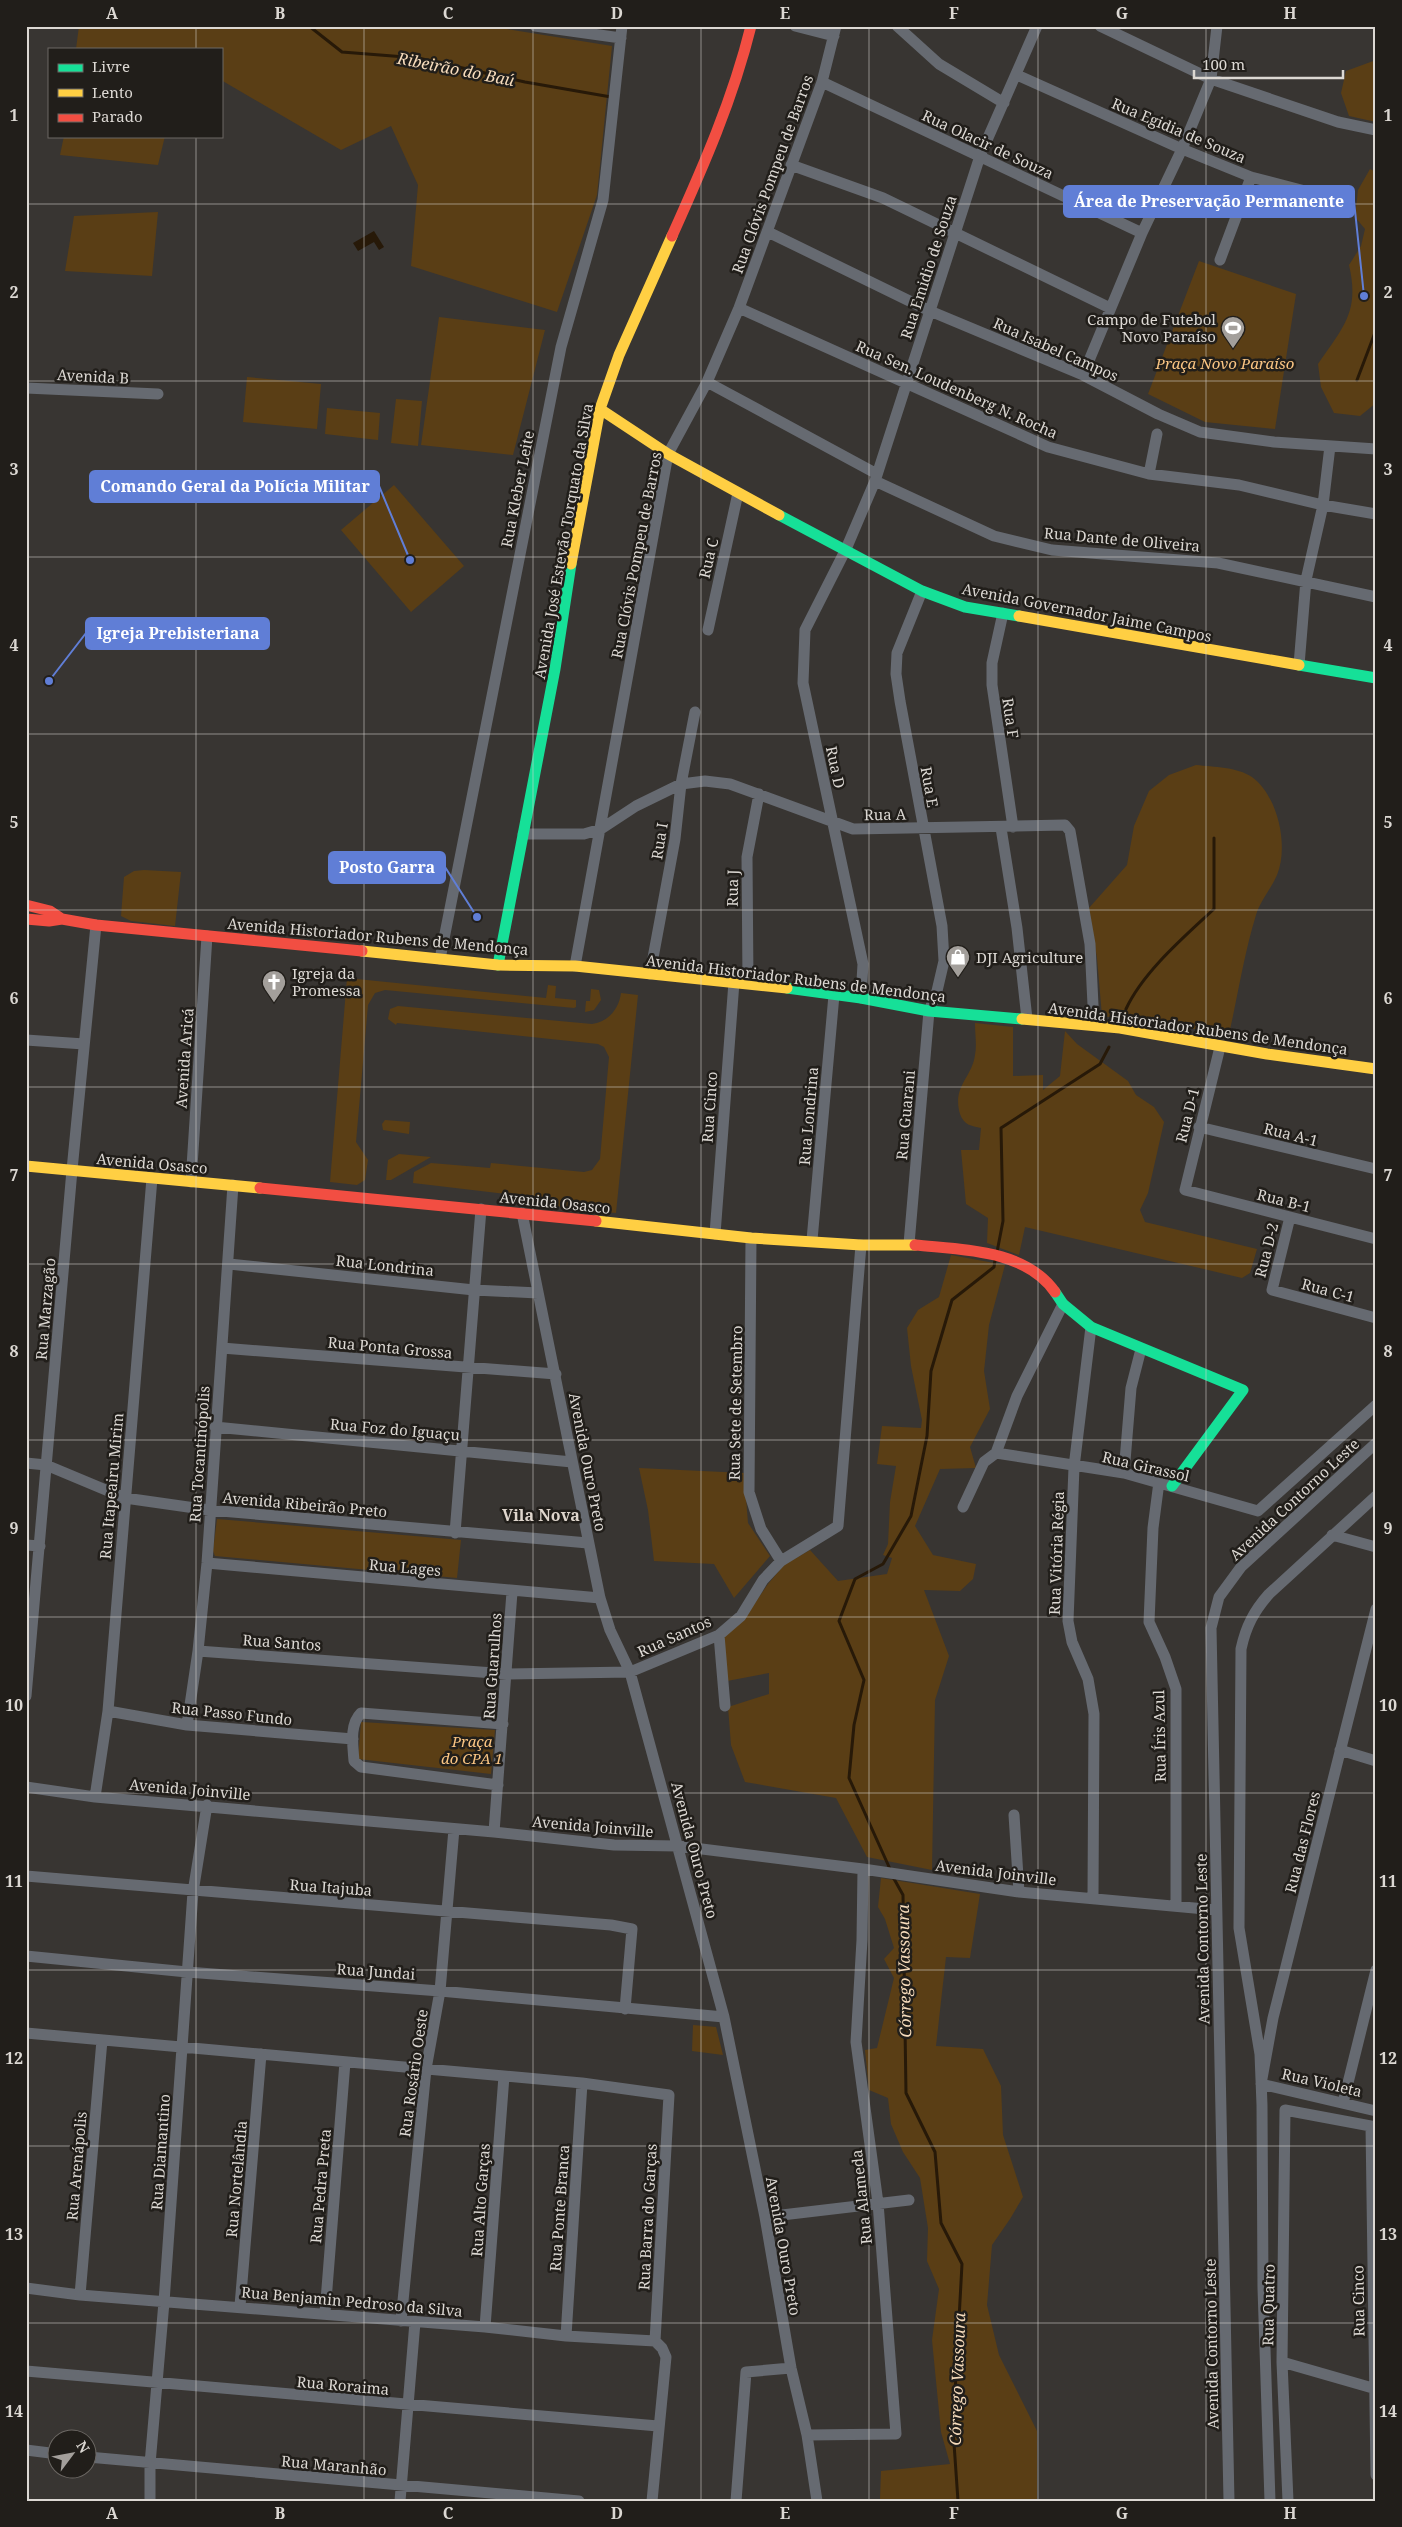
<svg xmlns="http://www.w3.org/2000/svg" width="1402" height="2527" font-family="'Noto Serif',serif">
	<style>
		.green { fill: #5a3e15 }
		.water { fill: #271908 }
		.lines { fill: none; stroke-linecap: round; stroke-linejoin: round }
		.stream { stroke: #271908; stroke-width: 3 }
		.street { stroke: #666a71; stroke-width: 11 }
		.fast { stroke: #16e098; stroke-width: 11 }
		.slow { stroke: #ffcf43; stroke-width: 11 }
		.jam { stroke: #f24e42; stroke-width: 11 }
		.grid { fill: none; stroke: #dcd8d3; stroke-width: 1; stroke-opacity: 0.55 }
		.labels { text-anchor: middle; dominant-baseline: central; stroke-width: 5; stroke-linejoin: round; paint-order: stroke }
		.street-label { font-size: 15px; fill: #dcd8d3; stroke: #211e1a }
		.poi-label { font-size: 15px; fill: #dcd8d3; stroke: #211e1a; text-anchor: start }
		.park-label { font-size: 15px; font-style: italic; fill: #fac583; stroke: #211e1a }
		.water-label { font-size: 16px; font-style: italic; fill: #f7dcbc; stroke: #211e1a }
		.neighbourhood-label { font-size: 16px; font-weight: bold; fill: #ded5cc; stroke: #211e1a }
		.leader { fill: none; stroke: #607ed6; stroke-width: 2 }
		.callout-dot { fill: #607ed6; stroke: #211e1a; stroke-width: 2 }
		.callout { fill: #607ed6; stroke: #607ed6; stroke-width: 2 }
		.callout-label { font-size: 16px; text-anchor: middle; font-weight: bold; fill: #fff }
		.neatline { fill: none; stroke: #dcd8d3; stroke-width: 2 }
		.grid-label { font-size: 16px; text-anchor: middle; font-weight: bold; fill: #dcd8d3 }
	</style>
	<rect width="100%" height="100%" fill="#383532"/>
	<path class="green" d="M79 26H488L612 46 597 195 557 312 411 266 418 185 391 126 341 150 221 80V49H76Z
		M1376 60V122L1349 116 1341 93 1346 71Z
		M64 136H165L158 165 60 155Z
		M1370 169 1376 172V403L1360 416 1334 413 1321 387 1318 364C1343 327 1360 312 1349 265L1361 246 1365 229 1355 217 1358 190Z
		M158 212 152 276 65 271 74 216Z
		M1199 261 1296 294 1275 429 1205 422 1148 394Z
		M439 317 545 330 513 455 421 445Z
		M247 377 321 384 317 429 243 422Z
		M396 399 422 401 418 446 391 443Z
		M327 408 380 413 378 440 325 434Z
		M394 485 464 566 411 612 341 530Z
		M1196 765C1214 767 1237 767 1252 777 1278 796 1289 846 1277 875 1271 889 1260 901 1256 915 1244 954 1238 995 1229 1034L1102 1016 1097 958 1089 908 1127 865 1134 826 1149 791 1169 775Z
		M144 870 181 872 175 926 131 921 121 916 124 877 134 871Z
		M347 978 546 998 548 985 556 986 555 998 576 1000V1007L574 1008 385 990 375 993 368 1005 356 1142 368 1160 365 1180 357 1185 330 1182Z
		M591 989 599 990 601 1000 594 1010 585 1012 586 1001H590Z
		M621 993 638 995 616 1213 570 1209 506 1194 413 1183 414 1172 431 1163 490 1168 491 1163 584 1172 592 1170 600 1159 609 1057 604 1047 598 1044 397 1023 396 1025 388 1019 390 1009 398 1006 592 1024C608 1022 619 1009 621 993Z
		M975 1023 1013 1027V1076L1043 1075V1090L1060 1076 1065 1031 1077 1044 1128 1081 1136 1095 1154 1107 1164 1122 1148 1193 1140 1210 1145 1222 1257 1249 1250 1273 1242 1278 1025 1227 1019 1255 987 1243 988 1218 966 1204 961 1150H979L981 1128C971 1126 964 1125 960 1114 952 1086 972 1078 975 1055 977 1045 975 1034 975 1023Z
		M385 1120 410 1122 409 1134 383 1130 382 1124Z
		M399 1154 431 1157 391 1180H386L388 1160Z
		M951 1255 1005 1265 989 1325 984 1371 990 1409 970 1447 976 1468 940 1469 915 1526 933 1555 976 1564 973 1579 960 1591 924 1590 949 1656 935 1700 932 1870 867 1857 836 1798 745 1782 731 1745 728 1707 769 1694V1673L727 1681 723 1637 744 1619 768 1584 784 1565 810 1550 838 1581 887 1574 892 1558 883 1555 888 1544 890 1502 896 1466 877 1464 882 1426 921 1428 922 1420 911 1366 907 1328 918 1310 939 1297Z
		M639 1468 744 1473 748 1523 770 1556 734 1598 714 1564 654 1561 648 1510Z
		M217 1519 461 1540 457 1578 215 1556 213 1551Z
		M361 1722 495 1730 491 1774 358 1759Z
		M881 1878 980 1894 970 1958 946 1957 936 2046 983 2049 1001 2086 1003 2135 1023 2197 1010 2219 992 2245 987 2305 999 2355 1037 2431V2501L880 2499 881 2471 950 2464 941 2432 932 2340 939 2289 927 2261 928 2228 920 2178 903 2152 891 2124 888 2098 869 2090 865 2050 877 2048 894 1978 884 1959 894 1948 885 1919 878 1907Z
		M693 2025 716 2027 723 2055 692 2051Z"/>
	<path class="water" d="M374 231 384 247 379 250 374 242 358 251 353 243Z"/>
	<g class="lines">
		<path class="stream" d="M309 26 342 52 418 58 525 82 611 97
			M1376 298V299
			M1357 380 1376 330
			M1126 1009C1143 972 1184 937 1214 909V838
			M997 1252 1003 1221 1001 1128 1100 1064 1109 1047
			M890 1869 849 1778 854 1725 864 1680 839 1621 855 1579 883 1564 911 1516 927 1436 931 1371 952 1300 994 1267 995 1260
			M893 1877 903 1895 906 2093 935 2152 941 2223 962 2264 953 2429 958 2501"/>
		<path class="street" d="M535 26 621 38
			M795 26 834 36
			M897 26 939 64 1004 103
			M1100 26 1211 79 1338 122 1376 130
			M1017 75 1182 149 1251 177 1328 197 1333 200
			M822 82 1142 233
			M791 165 883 198 1110 308
			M768 232 930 311 1083 375 1158 414 1200 432 1274 442 1376 449
			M1220 260 1251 177
			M739 308 1048 447 1149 474 1239 485 1323 505 1376 514
			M1083 375 1142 233 1182 149 1211 79 1217 26
			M707 382 877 474
			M26 388 158 394
			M1149 474 1157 434
			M875 481 994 536 1052 550 1218 563 1376 597
			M1003 613 992 663V685L1013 827
			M708 630 738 493
			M1299 665 1306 580 1323 505 1330 446
			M1001 828 1017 928 1027 1019
			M523 834H584L601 829 636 806 681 784 705 781 730 784 853 829 1065 825 1070 831 1090 944 1094 1025
			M440 959 561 347 603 200 622 26
			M575 966 668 454 707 382 739 308 822 82 836 26
			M650 974 675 839 681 784 695 712
			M748 983 747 857 759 794
			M861 998 863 964 803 683 805 630 846 549 875 481 980 156 1037 26
			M26 1040 84 1044
			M1220 1047 1185 1190 1376 1239
			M1199 1127 1376 1169
			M191 1182 207 936
			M522 1213 600 1598 610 1630 630 1672 724 2017 765 2217 791 2368 807 2435 817 2501
			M1290 1217 1272 1290 1376 1318
			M715 1234 734 982
			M751 1238 749 1492 761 1529 781 1561
			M812 1240 834 995
			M909 1244 929 1011 937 991 944 961 942 926 900 701 896 674 897 653 922 591
			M229 1264 474 1290 538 1293
			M1091 1327 1074 1467 1068 1621 1072 1642 1088 1679 1094 1714 1093 1897
			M222 1348 556 1374
			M215 1427 572 1462
			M996 1453 1124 1473 1258 1511 1376 1405
			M26 1463 46 1465 125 1498 209 1510 588 1543
			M1124 1473 1131 1388 1141 1349
			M1159 1482 1153 1528 1149 1622 1165 1657 1176 1689V1906
			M963 1507 984 1462 996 1453 1017 1396 1063 1304
			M455 1533 481 1209
			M1332 1535 1376 1547
			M26 1545 40 1546
			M207 1563 600 1598
			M1376 1609 1273 2018 1261 2084 1376 2111
			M719 1635 725 1706
			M198 1651 507 1674 630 1672 719 1635 741 1616 763 1580 781 1561 838 1526 861 1245
			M26 1696 72 1170 96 925
			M108 1711 187 1725 353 1739
			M187 1725 198 1651 207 1563 233 1185
			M1340 1750 1376 1761
			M498 1785 361 1767 354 1761C353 1746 349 1725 361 1713L503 1724
			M26 1787 95 1797 494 1832 614 1845 678 1846 863 1869 1019 1892 1216 1910
			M95 1797 108 1711 152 1178
			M1014 1815 1019 1892
			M494 1832 512 1592
			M26 1876 611 1925 632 1929 625 2009
			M26 1956 187 1972 440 1991 724 2017
			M26 2033 582 2083 669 2095 655 2341
			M1343 2103 1376 1970
			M1371 2126 1376 2475
			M765 2217 909 2200
			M26 2288 80 2295 485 2327 566 2336 655 2341 662 2348 666 2357 652 2501
			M80 2295 102 2040
			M240 2306 261 2054
			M325 2313 345 2062
			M401 2321 426 2069 440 1991 454 1829
			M485 2327 504 2076
			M566 2336 582 2083
			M1282 2362 1376 2389
			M26 2371 658 2426
			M807 2435 896 2434 878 2203 856 2042 862 1940 863 1869
			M26 2450 58 2454
			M88 2457 579 2501
			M150 2501V2464L164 2302 193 1892 207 1805
			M400 2501 415 2322
			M736 2501 746 2372 791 2368
			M1229 2501 1211 1628 1219 1597 1241 1567 1376 1443
			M1270 2501 1263 2288 1262 2105 1260 2054 1239 1928 1241 1649C1246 1626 1254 1611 1269 1594L1376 1496
			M1288 2501 1282 2362 1285 2110 1376 2127"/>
		<path class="fast" d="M779 515 922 591 965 607 1019 616
			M1299 665 1376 678
			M498 965 555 669 571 564
			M787 988 861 998 929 1011 1022 1019
			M1055 1292 1063 1304 1091 1327 1243 1390 1172 1486"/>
		<path class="slow" d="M600 409 668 454 779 515
			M571 564 600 409 619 355 672 236
			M1019 616 1299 665
			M362 951 498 965 575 966 787 988
			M1022 1019 1120 1028 1267 1054 1376 1069
			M26 1166 260 1188
			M596 1221 751 1238 861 1245H915"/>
		<path class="jam" d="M672 236C703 167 733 99 751 26
			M26 905 50 911 62 919 96 925 362 951
			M26 919 49 921 62 919
			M260 1188 596 1221
			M915 1245C962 1250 1025 1249 1055 1292"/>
	</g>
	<path class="grid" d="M196 26V49M364 26V2501M533 26V2501M701 26V2501M869 26V2501M1038 26V2501M1206 26V2501M196 136V2501M26 204H1376M26 381H1376M26 557H1376M26 734H1376M26 910H1376M26 1087H1376M26 1264H1376M26 1440H1376M26 1617H1376M26 1793H1376M26 1970H1376M26 2146H1376M26 2323H1376"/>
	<defs>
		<g id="stadium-pin" transform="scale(1.25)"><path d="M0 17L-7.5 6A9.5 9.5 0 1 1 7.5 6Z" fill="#a39f9b" stroke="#211e1a"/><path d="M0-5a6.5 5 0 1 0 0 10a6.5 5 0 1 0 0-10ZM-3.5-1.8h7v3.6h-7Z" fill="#fff"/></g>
		<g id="shop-pin" transform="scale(1.25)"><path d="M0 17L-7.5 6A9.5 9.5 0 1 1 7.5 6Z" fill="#a39f9b" stroke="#211e1a"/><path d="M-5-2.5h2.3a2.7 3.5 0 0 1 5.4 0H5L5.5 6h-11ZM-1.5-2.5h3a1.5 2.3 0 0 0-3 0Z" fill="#fff"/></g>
		<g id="church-pin" transform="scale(1.25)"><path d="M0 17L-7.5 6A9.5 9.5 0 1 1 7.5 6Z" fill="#a39f9b" stroke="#211e1a"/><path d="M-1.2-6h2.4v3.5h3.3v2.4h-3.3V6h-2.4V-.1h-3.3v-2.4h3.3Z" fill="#fff"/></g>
	</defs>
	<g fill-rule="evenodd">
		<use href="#stadium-pin" x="1233" y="328"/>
		<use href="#shop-pin" x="958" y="957"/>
		<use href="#church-pin" x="274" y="982"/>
	</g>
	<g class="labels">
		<g class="street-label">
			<text transform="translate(1179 130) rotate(23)">Rua Egidia de Souza</text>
			<text transform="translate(988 144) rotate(25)">Rua Olacir de Souza</text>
			<text transform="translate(772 174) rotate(-70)">Rua Clóvis Pompeu de Barros</text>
			<text transform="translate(928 267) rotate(-72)">Rua Emidio de Souza</text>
			<text transform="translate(1056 349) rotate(24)">Rua Isabel Campos</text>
			<text transform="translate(93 376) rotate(3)">Avenida B</text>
			<text transform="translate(957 389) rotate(24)">Rua Sen. Loudenberg N. Rocha</text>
			<text transform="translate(517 489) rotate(-79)">Rua Kleber Leite</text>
			<text transform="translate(1122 539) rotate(5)">Rua Dante de Oliveira</text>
			<text transform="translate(563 541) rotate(-80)">Avenida José Estevão Torquato da Silva</text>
			<text transform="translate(636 555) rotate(-79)">Rua Clóvis Pompeu de Barros</text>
			<text transform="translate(708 558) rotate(-77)">Rua C</text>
			<text transform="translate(1087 612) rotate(11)">Avenida Governador Jaime Campos</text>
			<text transform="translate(1011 718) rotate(82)">Rua F</text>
			<text transform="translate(836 767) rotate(78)">Rua D</text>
			<text transform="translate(930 787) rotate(80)">Rua E</text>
			<text transform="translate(885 814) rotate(-1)">Rua A</text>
			<text transform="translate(659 841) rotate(-81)">Rua I</text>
			<text transform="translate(732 888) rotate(-89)">Rua J</text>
			<text transform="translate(378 936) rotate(5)">Avenida Historiador Rubens de Mendonça</text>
			<text transform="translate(796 978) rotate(7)">Avenida Historiador Rubens de Mendonça</text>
			<text transform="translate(1198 1028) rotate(8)">Avenida Historiador Rubens de Mendonça</text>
			<text transform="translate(184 1058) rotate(-86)">Avenida Aricá</text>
			<text transform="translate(709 1107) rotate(-86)">Rua Cinco</text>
			<text transform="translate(905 1115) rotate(-85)">Rua Guarani</text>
			<text transform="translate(1187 1115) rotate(-76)">Rua D-1</text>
			<text transform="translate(808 1116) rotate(-85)">Rua Londrina</text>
			<text transform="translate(1291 1134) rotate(14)">Rua A-1</text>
			<text transform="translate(152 1163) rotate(5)">Avenida Osasco</text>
			<text transform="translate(1284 1200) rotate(14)">Rua B-1</text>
			<text transform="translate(555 1202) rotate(6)">Avenida Osasco</text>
			<text transform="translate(1266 1250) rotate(-76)">Rua D-2</text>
			<text transform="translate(385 1265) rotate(6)">Rua Londrina</text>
			<text transform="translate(1328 1290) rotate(15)">Rua C-1</text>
			<text transform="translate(45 1309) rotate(-85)">Rua Marzagão</text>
			<text transform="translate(390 1347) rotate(5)">Rua Ponta Grossa</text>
			<text transform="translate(735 1403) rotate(-89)">Rua Sete de Setembro</text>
			<text transform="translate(395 1429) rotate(5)">Rua Foz do Iguaçu</text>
			<text transform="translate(199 1454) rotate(-86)">Rua Tocantinópolis</text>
			<text transform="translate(588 1462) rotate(79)">Avenida Ouro Preto</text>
			<text transform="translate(1146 1466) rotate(13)">Rua Girassol</text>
			<text transform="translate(111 1486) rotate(-85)">Rua Itapeairu Mirim</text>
			<text transform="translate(1294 1499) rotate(-43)">Avenida Contorno Leste</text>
			<text transform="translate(305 1504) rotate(5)">Avenida Ribeirão Preto</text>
			<text transform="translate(1056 1553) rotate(-88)">Rua Vitória Régia</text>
			<text transform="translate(405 1567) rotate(5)">Rua Lages</text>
			<text transform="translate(674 1636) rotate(-24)">Rua Santos</text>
			<text transform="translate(282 1642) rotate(4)">Rua Santos</text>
			<text transform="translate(492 1666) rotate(-86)">Rua Guarulhos</text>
			<text transform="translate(232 1713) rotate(6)">Rua Passo Fundo</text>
			<text transform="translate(1159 1736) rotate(-91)">Rua Íris Azul</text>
			<text transform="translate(190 1789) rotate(5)">Avenida Joinville</text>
			<text transform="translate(593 1826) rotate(5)">Avenida Joinville</text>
			<text transform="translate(1302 1842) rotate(-76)">Rua das Flores</text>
			<text transform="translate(695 1850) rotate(75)">Avenida Ouro Preto</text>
			<text transform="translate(996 1872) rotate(7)">Avenida Joinville</text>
			<text transform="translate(331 1887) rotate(4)">Rua Itajuba</text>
			<text transform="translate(1202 1939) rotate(-91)">Avenida Contorno Leste</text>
			<text transform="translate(376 1971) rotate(4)">Rua Jundai</text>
			<text transform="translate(413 2073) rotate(-82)">Rua Rosário Oeste</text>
			<text transform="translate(1322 2082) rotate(13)">Rua Violeta</text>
			<text transform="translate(160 2152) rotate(-86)">Rua Diamantino</text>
			<text transform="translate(76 2166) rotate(-85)">Rua Arenápolis</text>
			<text transform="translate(236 2179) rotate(-85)">Rua Nortelândia</text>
			<text transform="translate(320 2186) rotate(-85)">Rua Pedra Preta</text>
			<text transform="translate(861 2197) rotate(-96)">Rua Alameda</text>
			<text transform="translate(480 2200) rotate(-86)">Rua Alto Garças</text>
			<text transform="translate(559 2208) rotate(-86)">Rua Ponte Branca</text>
			<text transform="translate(647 2217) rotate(-87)">Rua Barra do Garças</text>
			<text transform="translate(784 2246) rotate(80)">Avenida Ouro Preto</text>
			<text transform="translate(352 2301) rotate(5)">Rua Benjamin Pedroso da Silva</text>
			<text transform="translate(1358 2301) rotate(-91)">Rua Cinco</text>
			<text transform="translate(1268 2305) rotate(-89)">Rua Quatro</text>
			<text transform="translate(1211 2344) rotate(-91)">Avenida Contorno Leste</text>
			<text transform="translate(343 2385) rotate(5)">Rua Roraima</text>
			<text transform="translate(334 2465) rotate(5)">Rua Maranhão</text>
		</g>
		<g class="poi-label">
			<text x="1216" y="319" text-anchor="end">Campo de Futebol<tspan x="1216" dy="17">Novo Paraíso</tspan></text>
			<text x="976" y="957">DJI Agriculture</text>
			<text x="292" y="973">Igreja da<tspan x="292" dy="17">Promessa</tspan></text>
		</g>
		<g class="park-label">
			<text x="1225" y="363">Praça Novo Paraíso</text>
			<text x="472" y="1741">Praça<tspan x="472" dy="17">do CPA 1</tspan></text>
		</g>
		<g class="water-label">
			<text transform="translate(456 69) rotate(11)">Ribeirão do Baú</text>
			<text transform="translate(904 1971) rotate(-91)">Córrego Vassoura</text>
			<text transform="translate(957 2379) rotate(-88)">Córrego Vassoura</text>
		</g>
		<g class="neighbourhood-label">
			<text x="541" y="1515">Vila Nova</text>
		</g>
	</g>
	<path class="leader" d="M1364 296L1354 201M410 560L379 486M49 681L86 633M477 917L445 867"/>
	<g class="callout-dot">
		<circle cx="1364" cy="296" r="5"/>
		<circle cx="410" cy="560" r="5"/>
		<circle cx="49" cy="681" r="5"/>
		<circle cx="477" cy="917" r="5"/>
	</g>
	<g class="callout">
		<rect x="1064" y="186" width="290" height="31" rx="5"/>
		<rect x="90" y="471" width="289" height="31" rx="5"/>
		<rect x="86" y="618" width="183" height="31" rx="5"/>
		<rect x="329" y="852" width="116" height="31" rx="5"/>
	</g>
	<g class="callout-label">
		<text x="1209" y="207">Área de Preservação Permanente</text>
		<text x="235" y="492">Comando Geral da Polícia Militar</text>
		<text x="178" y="639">Igreja Prebisteriana</text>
		<text x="387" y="873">Posto Garra</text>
	</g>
	<rect width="1402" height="2527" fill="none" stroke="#211e1a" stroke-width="55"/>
	<rect x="48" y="48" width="175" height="90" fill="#211e1a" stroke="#6c6864"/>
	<rect x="58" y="64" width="25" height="8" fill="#16e098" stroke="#6c6864"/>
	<text x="92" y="72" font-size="15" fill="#dcd8d3">Livre</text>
	<rect x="58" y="89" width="25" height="8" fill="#ffcf43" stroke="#6c6864"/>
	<text x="92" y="98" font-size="15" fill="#dcd8d3">Lento</text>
	<rect x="58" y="114" width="25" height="8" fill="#f24e42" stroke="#6c6864"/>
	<text x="92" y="122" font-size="15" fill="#dcd8d3">Parado</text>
	<g transform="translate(72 2454) rotate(58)"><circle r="24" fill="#211e1a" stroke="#6c6864"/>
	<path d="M0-4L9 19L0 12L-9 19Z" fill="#a39f9b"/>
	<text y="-8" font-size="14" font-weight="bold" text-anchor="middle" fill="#dcd8d3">N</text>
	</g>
	<path d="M1194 70v8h149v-8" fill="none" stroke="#dcd8d3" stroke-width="2.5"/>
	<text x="1202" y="70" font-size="15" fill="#dcd8d3" stroke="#211e1a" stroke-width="4" paint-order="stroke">100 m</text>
	<rect x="28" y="28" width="1346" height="2472" class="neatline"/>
	<g class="grid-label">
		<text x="112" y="19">A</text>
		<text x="280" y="19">B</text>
		<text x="448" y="19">C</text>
		<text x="617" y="19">D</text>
		<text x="785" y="19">E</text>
		<text x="954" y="19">F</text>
		<text x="1122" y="19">G</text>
		<text x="1290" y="19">H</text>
		<text x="14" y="121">1</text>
		<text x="1388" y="121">1</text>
		<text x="14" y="298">2</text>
		<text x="1388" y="298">2</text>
		<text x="14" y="475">3</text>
		<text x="1388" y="475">3</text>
		<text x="14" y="651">4</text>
		<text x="1388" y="651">4</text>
		<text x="14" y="828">5</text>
		<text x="1388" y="828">5</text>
		<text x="14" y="1004">6</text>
		<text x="1388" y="1004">6</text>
		<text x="14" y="1181">7</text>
		<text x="1388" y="1181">7</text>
		<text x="14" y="1357">8</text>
		<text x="1388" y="1357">8</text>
		<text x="14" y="1534">9</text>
		<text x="1388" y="1534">9</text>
		<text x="14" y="1711">10</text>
		<text x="1388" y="1711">10</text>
		<text x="14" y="1887">11</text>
		<text x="1388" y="1887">11</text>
		<text x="14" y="2064">12</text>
		<text x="1388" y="2064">12</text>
		<text x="14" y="2240">13</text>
		<text x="1388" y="2240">13</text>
		<text x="14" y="2417">14</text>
		<text x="1388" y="2417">14</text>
		<text x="112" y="2519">A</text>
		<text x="280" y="2519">B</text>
		<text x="448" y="2519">C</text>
		<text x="617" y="2519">D</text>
		<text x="785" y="2519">E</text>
		<text x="954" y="2519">F</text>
		<text x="1122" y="2519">G</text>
		<text x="1290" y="2519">H</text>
	</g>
</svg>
